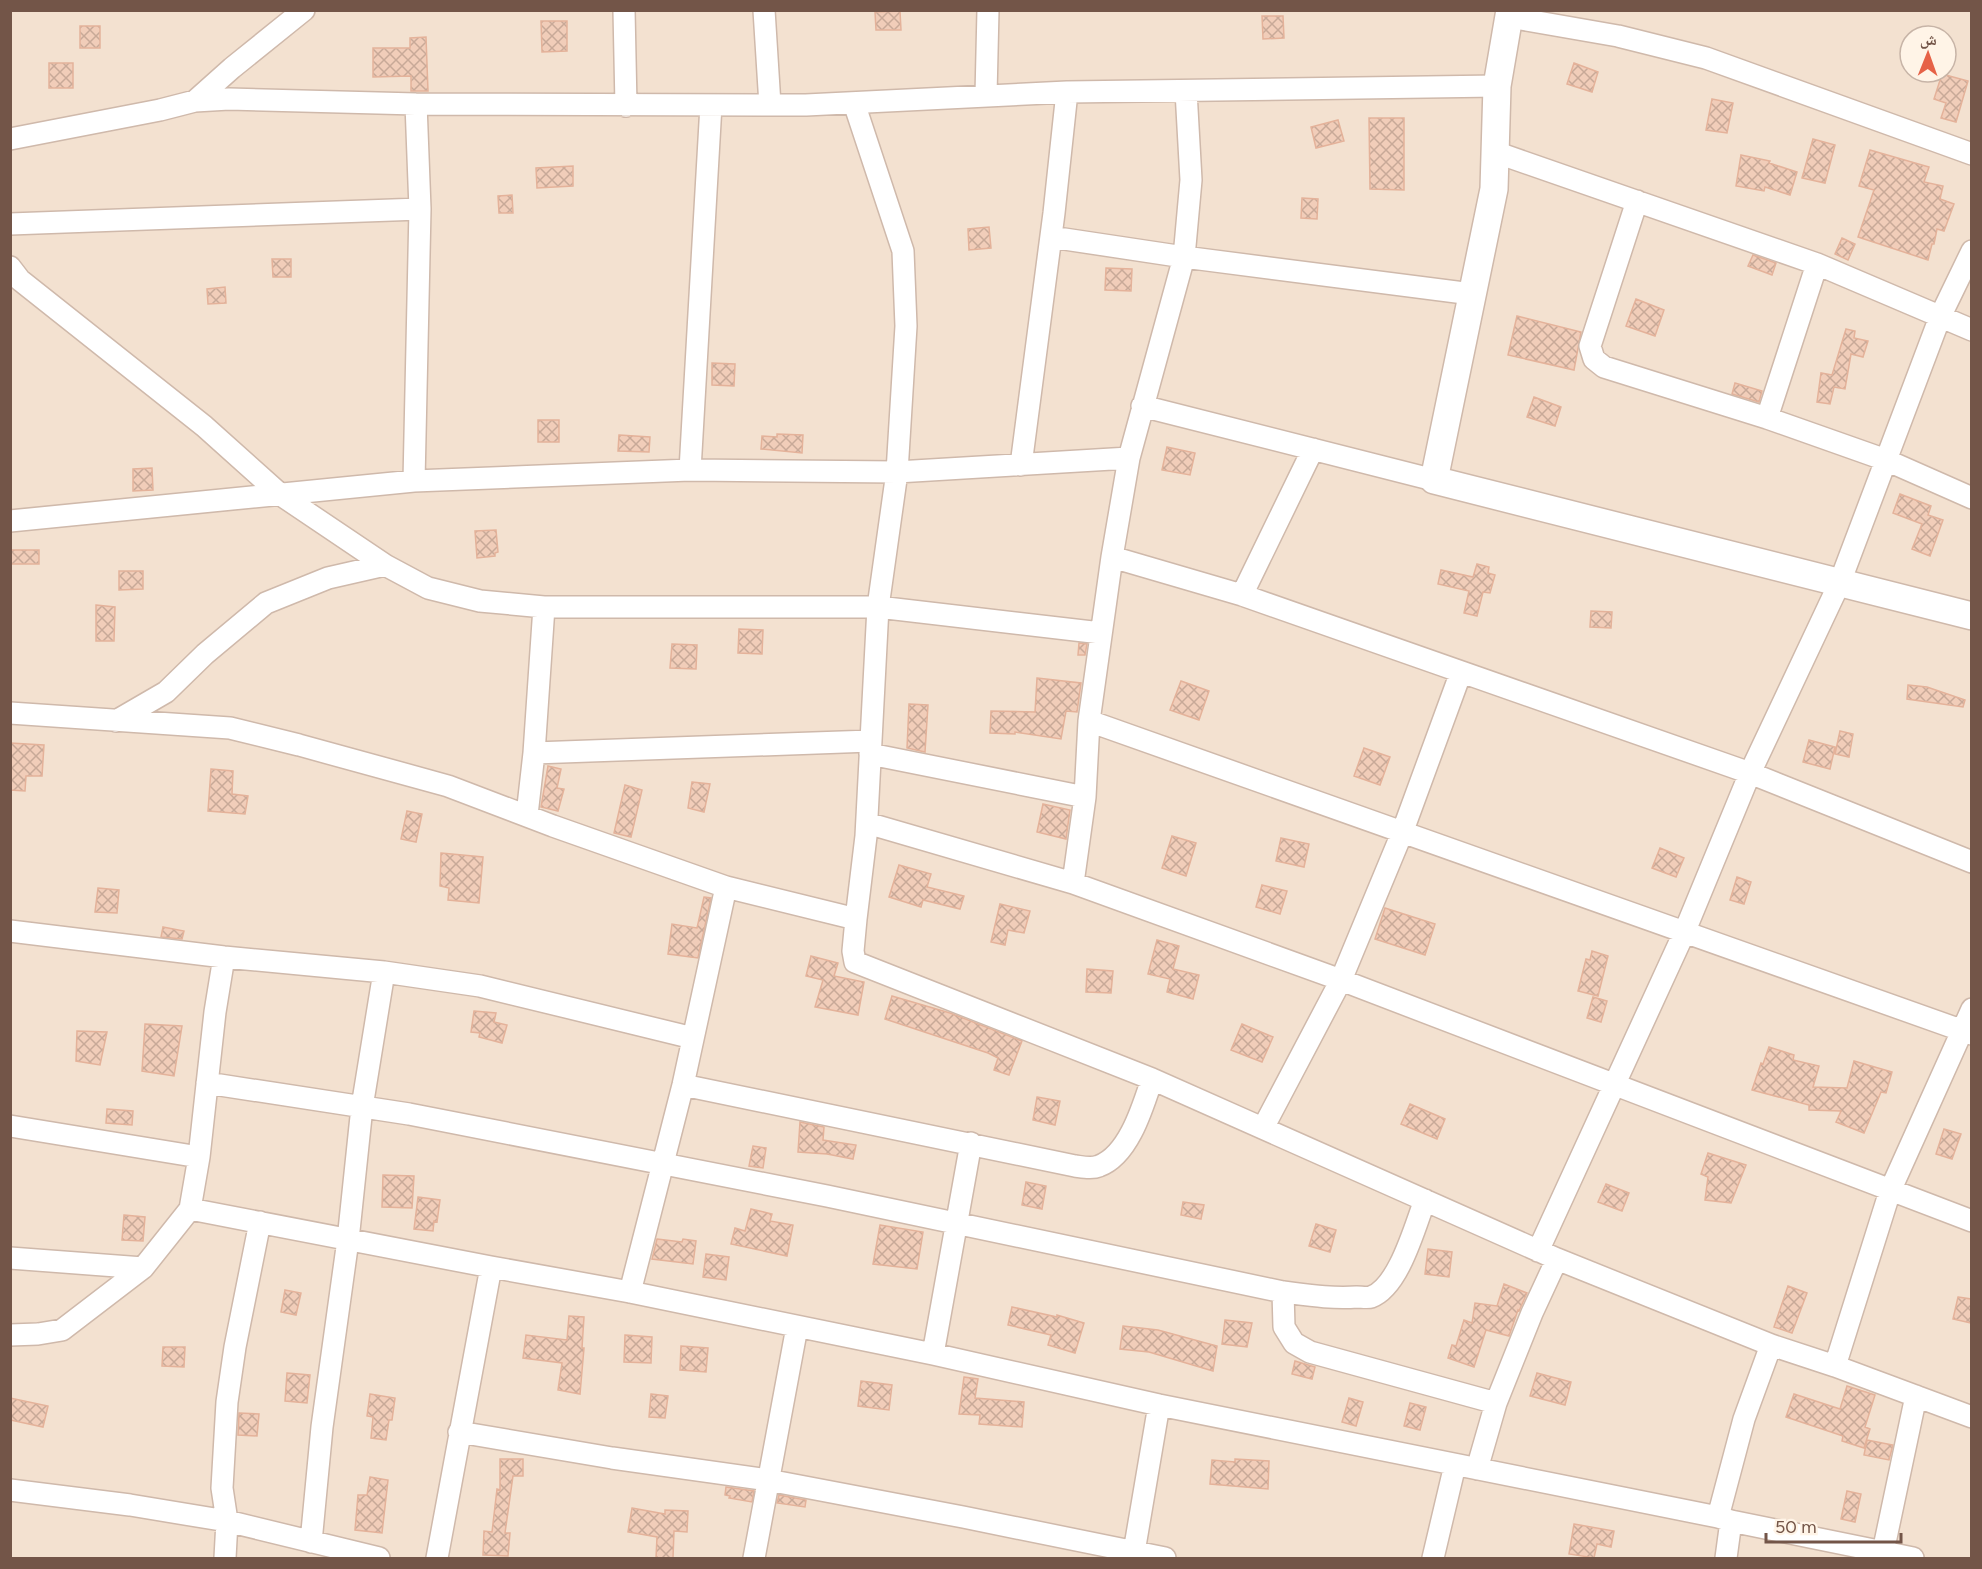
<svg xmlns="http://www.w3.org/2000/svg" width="1982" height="1569" font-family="Figtree,'Noto Naskh Arabic',sans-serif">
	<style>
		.residential { fill: #f3e1d0; fill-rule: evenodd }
		.building { fill: url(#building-cross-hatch); stroke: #e4b29a; stroke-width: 1.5 }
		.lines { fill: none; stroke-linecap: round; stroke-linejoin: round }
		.minor-casing { stroke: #cfb9ab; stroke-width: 24 }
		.tertiary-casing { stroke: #cfb9ab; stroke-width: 30 }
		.minor { stroke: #fff; stroke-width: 21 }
		.tertiary { stroke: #fff; stroke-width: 27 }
	</style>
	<defs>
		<pattern id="building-cross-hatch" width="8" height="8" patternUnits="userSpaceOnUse" patternTransform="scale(1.5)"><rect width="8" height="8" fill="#f1cdb9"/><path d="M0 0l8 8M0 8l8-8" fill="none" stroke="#c8a998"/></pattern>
	</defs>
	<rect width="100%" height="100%" fill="#fcf0e1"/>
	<path class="residential" d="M11 11H1971V1558H11ZM1910 36H1946V72H1910Z"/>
	<path class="building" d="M900 11 901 30H876L875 12Z
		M1262 16H1283L1284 38 1263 39Z
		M541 21H567V51L542 52Z
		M80 26H100V48H80Z
		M426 37 428 91H411V76L373 77V48H410V38Z
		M49 63H73V88H49Z
		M1574 63 1598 72 1592 92 1567 84Z
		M1942 74 1968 81 1956 122 1941 118 1946 103 1934 99Z
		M1712 99 1733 103 1727 133 1706 130Z
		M1369 118H1404V190L1370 189Z
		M1338 120 1344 141 1316 148 1311 127Z
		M1813 139 1835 145 1825 183 1802 178Z
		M1870 150 1929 167 1924 182 1943 186 1940 199 1954 204 1944 231 1937 229 1934 244H1932L1928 260 1858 237 1874 190 1859 186Z
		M1741 155 1770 161 1769 163 1797 172 1790 195 1765 187 1764 191 1736 186Z
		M573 166V186L537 188 536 168Z
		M512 195 513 213H499L498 196Z
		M1302 198 1318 199 1317 219 1301 218Z
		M989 227 991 248 969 250 968 229Z
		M1842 238 1855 244 1848 260 1835 254Z
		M1753 255 1776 263 1772 275 1748 266Z
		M272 259H291V277H273Z
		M1106 268 1132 269 1131 291 1105 290Z
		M225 287 226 303 208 304 207 289Z
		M1636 299 1664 310 1655 336 1626 326Z
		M1517 316 1581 332 1574 370 1508 355Z
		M1846 329 1855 331 1854 338 1868 341 1863 357 1851 354 1845 389 1834 387 1830 404 1817 402 1821 373 1832 375Z
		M712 363 735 364 734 386 712 385Z
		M1735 383 1762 391 1759 402 1732 394Z
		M1534 397 1561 407 1555 426 1527 417Z
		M538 420H559V442H538Z
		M777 434 803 435 802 453 761 449 762 436 777 437Z
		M619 435 650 437 649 452 618 451Z
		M1167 447 1195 453 1190 475 1162 470Z
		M152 468 153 490 133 491V469Z
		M1900 494 1931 506 1928 515 1943 520 1930 556 1912 549 1922 524 1893 513Z
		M496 530 498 552 495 553V556L477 558 475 531Z
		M10 550H39V564H10Z
		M1477 564 1489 567 1488 573 1495 575 1490 593 1483 592 1477 616 1464 613 1469 591 1438 584 1441 570 1473 577Z
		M119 571H143V589L119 590Z
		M96 605 115 607 114 641H96Z
		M1591 611 1612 612 1611 628 1590 627Z
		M739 629 763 630 762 654 738 653Z
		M1079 643 1087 644 1085 655H1078Z
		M672 644 697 645 696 669 670 668Z
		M1037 678 1081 683 1077 712 1066 711 1061 739 1015 732V734L990 733 991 711 1035 712Z
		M1181 681 1209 691 1199 720 1170 710Z
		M1908 685 1927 687 1965 700 1963 707 1907 699Z
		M909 704 928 705 925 752 907 748Z
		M1840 731 1853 734 1849 757 1835 754Z
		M1809 740 1835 747 1830 769 1803 762Z
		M10 743 44 745 42 776H26L25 791 10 790Z
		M1364 748 1390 757 1380 785 1354 776Z
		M548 766 561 769 557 788 564 789 558 811 541 807Z
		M211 769 233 771 232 794 248 796 245 814 208 811Z
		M692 782 710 784 704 812 688 808Z
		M625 785 642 790 631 837 614 833Z
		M1043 804 1070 810 1066 839 1037 832Z
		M407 811 422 814 416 842 401 839Z
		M1172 836 1196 843 1186 876 1162 868Z
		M1281 838 1309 844 1304 867 1276 861Z
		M1660 848 1684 858 1676 877 1652 868Z
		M441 853 483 857 479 903 448 900 449 888 440 886Z
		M899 865 931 874 927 887 964 896 960 909 923 900 921 907 889 897Z
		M1737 877 1751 882 1744 904 1730 900Z
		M1262 885 1287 891 1280 914 1256 907Z
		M98 888 119 890 117 913 95 912Z
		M704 897 711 898 698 958 668 954 672 924 697 928Z
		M1000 904 1030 911 1024 933 1008 930 1005 945 991 942Z
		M1385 908 1435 924 1425 955 1375 939Z
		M163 927 184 931 182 939 161 937Z
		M1157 940 1179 946 1173 969 1199 975 1193 999 1167 992 1170 979 1148 974Z
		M1592 951 1608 956 1598 996 1578 991 1586 959 1590 960Z
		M811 956 838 963 834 976 864 982 858 1015 815 1007 823 980 806 976Z
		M1087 969 1113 971 1111 993 1086 992Z
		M892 996 950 1013 1022 1041 1009 1075 994 1070 998 1058 988 1053 885 1019Z
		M1593 997 1607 1001 1601 1022 1587 1018Z
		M474 1011 496 1013 494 1022 507 1025 502 1043 479 1037 480 1033 471 1032Z
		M145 1024 182 1026 174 1076 142 1071Z
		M1242 1024 1273 1037 1262 1062 1231 1050Z
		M77 1031 107 1032 100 1065 76 1061Z
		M1769 1047 1794 1055 1793 1060 1819 1066 1813 1087 1847 1088 1854 1061 1892 1072 1886 1093 1881 1092 1864 1133 1836 1122 1841 1111 1809 1110V1105L1752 1090 1761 1063 1763 1064Z
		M1037 1097 1060 1101 1055 1125 1033 1120Z
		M1410 1104 1445 1119 1437 1139 1401 1124Z
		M107 1109 133 1111 132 1125 106 1123Z
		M800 1122 824 1127 823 1140 856 1145 853 1159 827 1154 798 1152Z
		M1944 1129 1961 1134 1952 1159 1936 1154Z
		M753 1146 766 1148 763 1168 749 1166Z
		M1708 1153 1746 1165 1731 1203 1705 1200 1708 1177 1701 1174Z
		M383 1175 414 1176 412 1208 382 1207Z
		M1026 1182 1046 1186 1042 1209 1022 1205Z
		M1606 1184 1629 1193 1622 1211 1598 1202Z
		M418 1197 440 1200 437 1222 434 1221 433 1231 414 1229Z
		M1183 1202 1204 1205 1201 1219 1181 1215Z
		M751 1209 772 1214 770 1221 793 1225 787 1256 731 1244 735 1228 745 1231Z
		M124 1215 145 1217 143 1241 122 1240Z
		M1316 1224 1336 1230 1330 1252 1309 1246Z
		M880 1225 923 1232 917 1269 873 1264Z
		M657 1239 682 1242 683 1239 696 1241 693 1264 652 1259Z
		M1428 1249 1452 1252 1449 1277 1425 1274Z
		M706 1254 729 1257 726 1280 703 1277Z
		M1504 1284 1527 1293 1519 1311 1518 1310 1509 1336 1486 1330 1474 1367 1448 1358 1452 1345 1456 1346 1464 1320 1472 1323 1475 1303 1497 1306Z
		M1788 1286 1807 1293 1792 1333 1774 1327Z
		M285 1290 301 1293 296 1315 281 1312Z
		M1958 1297 1971 1299V1323L1953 1319Z
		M1012 1307 1057 1317V1315L1084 1323 1075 1353 1048 1345 1051 1335 1008 1325Z
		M569 1316 584 1317 582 1348H584L580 1394 558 1390 562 1363 523 1358 526 1335 567 1340Z
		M1225 1320 1252 1323 1247 1347 1222 1344Z
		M1123 1326 1158 1330 1217 1346 1213 1371 1149 1352 1120 1349Z
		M625 1335 652 1337 651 1363 624 1362Z
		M681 1346 708 1348 706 1372 680 1370Z
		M163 1347H185L184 1367 162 1366Z
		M1295 1361 1315 1367 1312 1379 1292 1374Z
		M287 1373 310 1375 307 1403 285 1401Z
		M1537 1373 1571 1382 1565 1405 1530 1396Z
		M964 1377 978 1379 975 1398 1024 1402 1022 1427 979 1424 980 1415 959 1414Z
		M861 1381 892 1385 889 1410 858 1406Z
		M1847 1386 1875 1395 1865 1427 1870 1429 1864 1448 1842 1441 1843 1436 1786 1417 1794 1394 1840 1409Z
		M370 1394 395 1398 392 1420H389L386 1440 371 1438 373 1417 367 1416Z
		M651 1394 668 1396 665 1418 649 1417Z
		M10 1398 48 1406 43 1427 10 1420Z
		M1349 1398 1363 1402 1356 1426 1342 1422Z
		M1410 1403 1426 1407 1420 1430 1404 1426Z
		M239 1413 259 1414 257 1436 238 1435Z
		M1867 1440 1893 1445 1889 1460 1864 1455Z
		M500 1459H523V1476H513L505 1533H510L508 1556 483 1555 484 1531 492 1532 497 1489 500 1490Z
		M1235 1459 1269 1461 1268 1489 1210 1484 1212 1460 1235 1462Z
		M370 1477 388 1480 382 1533 355 1530 358 1495H367Z
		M726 1487 754 1491 752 1502 729 1498 730 1496 725 1495Z
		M1847 1491 1861 1494 1855 1522 1841 1519Z
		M779 1495 806 1500 805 1507 777 1503Z
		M632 1508 665 1514V1510L688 1511 687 1532 674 1531 673 1558H656L657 1537 628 1532Z
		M1574 1524 1614 1531 1611 1547 1597 1544 1594 1558 1569 1554Z"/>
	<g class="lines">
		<g class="minor-casing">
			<path id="minor" d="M624 10 626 106
				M764 10 770 105
				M1509 17 1618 36 1706 58 1972 154
				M986 95 988 10
				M195 101 232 68 304 10
				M854 103 903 251 906 326 897 472 878 607 866 836 856 919
				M10 139 160 110 195 101 229 99 416 104 806 105 1067 92 1497 86
				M1495 152 1817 264 1972 330
				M1637 201 1590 346 1594 359 1604 367 1767 418 1886 460 1972 498
				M10 224 420 209
				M1051 237 1184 257 1472 294
				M10 267 20 280 204 426 281 495 385 565 428 588 480 601 544 607H878L1101 633
				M1142 406 1434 480
				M1767 418 1817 264
				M1021 465 1054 213 1067 92
				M690 470 711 105
				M414 481 420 209 416 104
				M10 521 414 481 690 470 897 472 1129 458
				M1112 557 1242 595 1750 773 1972 862
				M1242 595 1313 449
				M10 713 230 728 299 745 448 786 553 826 726 887 856 919 853 951 855 962 1152 1079 1557 1259 1771 1345 1835 1366 1972 1417
				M116 721 166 692 205 654 266 603 328 578 385 565
				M1089 721 1972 1034
				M534 753 871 741
				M870 754 1085 797
				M527 815 534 753 544 607
				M867 823 1073 883 1341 980 1972 1221
				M1073 883 1085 797 1089 721 1112 557 1129 458 1184 257 1191 180 1186 91
				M10 931 224 957 384 972 480 986 693 1038
				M207 1083 409 1114 827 1196 1283 1292C1307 1295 1332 1299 1357 1297 1361 1297 1368 1298 1371 1297 1399 1287 1415 1226 1425 1200
				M683 1085 1075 1166C1083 1167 1092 1169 1099 1166 1129 1155 1143 1106 1152 1079
				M10 1126 199 1157
				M1263 1128 1341 980 1402 833 1461 672
				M190 1209 491 1267 630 1292 933 1354 1159 1405 1718 1517 1731 1521 1913 1558
				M1538 1251 1684 933 1750 773 1840 582 1940 317 1972 251
				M10 1258 143 1268
				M630 1292 683 1085 726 887
				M1283 1292 1284 1327 1294 1343 1310 1352 1496 1403
				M10 1335 38 1334 62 1330 143 1268 190 1209 199 1157 215 1012 224 957
				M933 1354 971 1143
				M1835 1366 1890 1191 1972 1009
				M459 1432 612 1458 768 1480 963 1517 1165 1558
				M1477 1469 1496 1403 1532 1313 1557 1259
				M10 1490 130 1505 227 1521 379 1558
				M1718 1517 1744 1419 1771 1345
				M311 1542 322 1427 348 1240 362 1107 384 972
				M1134 1552 1159 1405
				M1883 1552 1916 1396
				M225 1558 227 1521 222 1488 227 1402 235 1347 260 1222
				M437 1558 491 1267
				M754 1558 797 1327
				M1433 1558 1455 1465
				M1726 1558 1731 1521"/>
		</g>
		<g class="tertiary-casing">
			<path id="tertiary" d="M1510 10 1497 86 1494 189 1434 480 1972 616"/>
		</g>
		<use href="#minor" class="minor"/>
		<use href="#tertiary" class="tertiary"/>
	</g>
	<rect width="1982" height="1569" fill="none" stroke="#735548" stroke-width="24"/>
	<g transform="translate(1928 54) rotate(1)"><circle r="28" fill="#fff4e7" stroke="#c7b4a7" stroke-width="1.5"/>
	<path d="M0-4.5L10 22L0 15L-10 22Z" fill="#e66247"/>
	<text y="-9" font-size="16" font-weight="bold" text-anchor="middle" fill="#735548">ش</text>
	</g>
	<path d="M1766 1533v9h135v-9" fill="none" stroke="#735548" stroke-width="3"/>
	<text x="1775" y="1533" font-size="18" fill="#735548" stroke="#fff4e7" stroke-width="4.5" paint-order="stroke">50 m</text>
</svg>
